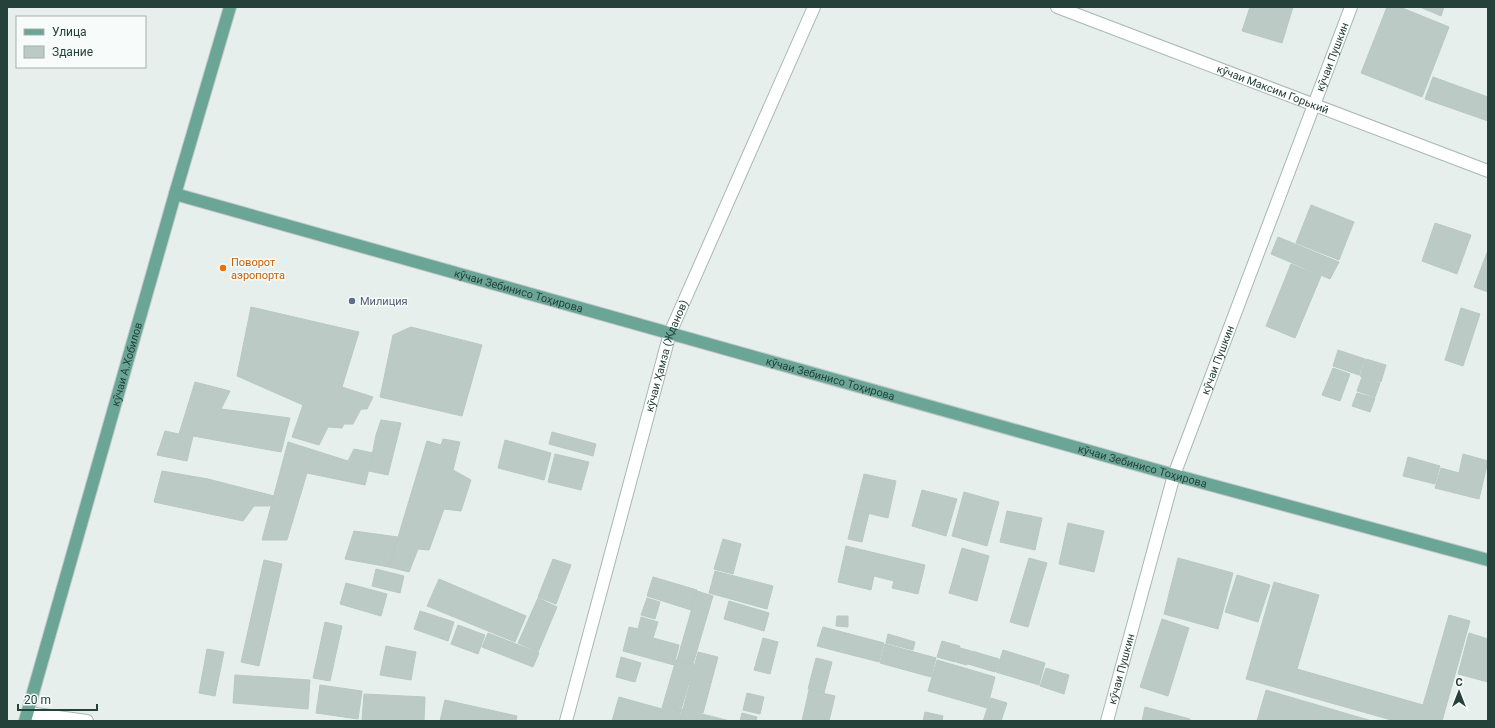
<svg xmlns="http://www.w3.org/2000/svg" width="1495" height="728" font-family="Roboto,sans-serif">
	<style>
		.building { fill: #bbcac4; stroke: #b8c9c2 }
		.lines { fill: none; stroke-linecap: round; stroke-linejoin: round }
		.minor-casing { stroke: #a8b8b2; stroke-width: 14 }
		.major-casing { stroke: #c2cac8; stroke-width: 14 }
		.minor { stroke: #fff; stroke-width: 12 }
		.major { stroke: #6aa596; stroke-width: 12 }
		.food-dot { fill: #e8710a; stroke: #f7fbf9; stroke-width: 1.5 }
		.service-dot { fill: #5c6f8a; stroke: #f7fbf9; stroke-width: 1.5 }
		.labels { text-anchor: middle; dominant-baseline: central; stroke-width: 3; stroke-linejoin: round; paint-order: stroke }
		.street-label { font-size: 11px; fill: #24423a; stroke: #f7fbf9 }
		.food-label { font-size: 11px; fill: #c56008; stroke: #f7fbf9; text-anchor: start }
		.service-label { font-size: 11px; fill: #4e5e75; stroke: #f7fbf9; text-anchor: start }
	</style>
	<rect width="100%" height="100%" fill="#e6efeb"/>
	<path class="building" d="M1250 7H1293L1282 43 1242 31Z
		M1387 7H1400L1449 27 1422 97 1361 73Z
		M1420 7H1444L1441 16Z
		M1433 77 1488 97V121L1425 99Z
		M1311 205 1354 222 1339 260 1296 243Z
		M1435 223 1471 235 1457 274 1422 261Z
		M1278 237 1339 262 1330 279 1271 254Z
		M1488 250V292L1474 287Z
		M1291 264 1321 276 1295 338 1266 326Z
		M251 307 359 332 342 387 373 397 367 409H361L353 424H344L342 428 328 427 319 445 292 437 303 405 237 376Z
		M1461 308 1480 314 1463 366 1445 360Z
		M411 327 482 345 462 416 380 397 393 335Z
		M1338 350 1365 359 1359 375 1333 366Z
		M1366 359 1386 365 1381 382 1360 376Z
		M1333 368 1350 374 1340 401 1322 395Z
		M1362 377 1380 383 1375 397 1357 391Z
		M195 382 230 391 221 409 290 418 281 452 193 436 187 461 157 455 165 431 179 434Z
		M1357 393 1375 398 1370 412 1352 406Z
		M381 420 401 423 388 475 369 471 376 435Z
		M552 432 596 444 593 456 549 444Z
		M443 439 460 442 453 470 471 480 461 511 444 509 429 550 418 549 409 572 389 567 427 441 441 445Z
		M505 440 551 453 544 480 498 468Z
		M288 442 348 461 354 449 373 453 365 485 307 473 287 540H262Z
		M555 454 589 462 581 490 548 482Z
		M1463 454 1488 461 1479 499 1435 488 1441 468 1459 473Z
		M1408 457 1440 466 1435 484 1403 476Z
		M162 471 208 479 274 496 270 506H254L243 521 154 502Z
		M864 474 896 481 888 518 855 510Z
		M922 490 957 499 946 536 912 526Z
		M964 492 999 502 987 546 952 536Z
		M855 510 869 513 862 542 848 539Z
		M1007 511 1042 518 1035 550 1000 542Z
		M1068 523 1104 531 1094 572 1059 564Z
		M354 531 398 537 389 567 345 559Z
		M723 539 741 544 733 574 714 569Z
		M846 546 925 565 918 594 892 588 894 581 874 576 871 590 838 582Z
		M962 548 989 556 977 601 949 593Z
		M1029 558 1047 563 1028 627 1010 622Z
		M1178 558 1233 573 1218 629 1164 614Z
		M553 559 571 565 556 604 538 597Z
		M264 560 282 564 259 666 241 662Z
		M376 569 404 576 400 593 372 586Z
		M715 571 773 586 767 609 709 593Z
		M1237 575 1270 585 1258 622 1225 612Z
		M653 577 697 590 691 610 647 596Z
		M439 579 526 616 515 642 427 606Z
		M1274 582 1319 595 1297 669 1423 705 1449 615 1470 621 1442 721H1395L1246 679Z
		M346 583 387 594 381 616 340 604Z
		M697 591 713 596 693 664 677 660Z
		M538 598 557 607 538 652 518 643Z
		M647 598 660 602 655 619 641 615Z
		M729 601 769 613 764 631 724 619Z
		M420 611 454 622 448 641 414 629Z
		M837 616H848V627L836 626Z
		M641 617 658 622 653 638 679 645 674 665 623 651 629 627 638 629Z
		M1162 619 1189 628 1168 696 1140 687Z
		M325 622 342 626 330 681 313 678Z
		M458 625 485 635 478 654 451 644Z
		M823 627 884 643 879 662 817 646Z
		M488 633 539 653 533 667 482 647Z
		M1469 633 1488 639V682L1458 674Z
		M888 634 915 642 913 650 886 643Z
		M763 638 778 642 770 674 754 670Z
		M942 641 960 646 955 662 937 657Z
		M885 644 936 658 931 677 880 663Z
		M386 646 416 652 411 680 380 675Z
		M960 648 971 651 967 665 956 662Z
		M207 649 224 652 215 696 199 693Z
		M1003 650 1045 663 1039 685 996 672Z
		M972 651 999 659 995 672 968 664Z
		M698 652 718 657 703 713 683 709Z
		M621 657 641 663 635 682 616 677Z
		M816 658 832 662 824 693 808 689Z
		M676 660 694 665 680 713 662 708Z
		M937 660 995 677 987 708 928 691Z
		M1046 668 1069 675 1064 694 1040 686Z
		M235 675 310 680 308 709 233 703Z
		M320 685 362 691 358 719 316 713Z
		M809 690 835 696 829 721H802Z
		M1266 690 1372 721H1257Z
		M747 693 764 697 760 714 743 710Z
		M364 694 425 697 424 721H362Z
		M619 697 680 714 678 721H612Z
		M991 698 1007 703 1001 721H983Z
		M445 700 517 716 516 721H440Z
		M1145 707 1190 719V721H1142Z
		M682 709 730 721H679Z
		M925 712 943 716 942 721H923Z
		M742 713 757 717 756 721H740Z"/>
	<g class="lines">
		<g class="minor-casing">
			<g id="minor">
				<path id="s1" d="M1057 7 1488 171"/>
				<path d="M28 713 87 721"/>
				<path id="s2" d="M566 721 670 333 814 7"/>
				<path id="s3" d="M1107 721 1174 475 1351 7"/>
			</g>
		</g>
		<g class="major-casing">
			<g id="major">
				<path id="s4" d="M175 194 1174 475 1488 560"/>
				<path id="s5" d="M25 721 175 194 230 7"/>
			</g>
		</g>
		<use href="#minor" class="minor"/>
		<use href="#major" class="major"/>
	</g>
	<circle class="food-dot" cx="223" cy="268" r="4"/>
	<circle class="service-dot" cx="352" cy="301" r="4"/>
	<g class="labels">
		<g class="street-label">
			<text stroke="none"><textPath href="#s3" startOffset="702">кӯчаи Пушкин</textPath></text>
			<text stroke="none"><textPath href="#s1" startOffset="231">кӯчаи Максим Горький</textPath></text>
			<text stroke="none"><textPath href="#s4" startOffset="357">кӯчаи Зебинисо Тоҳирова</textPath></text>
			<text stroke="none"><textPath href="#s2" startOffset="379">кӯчаи Ҳамза (Жданов)</textPath></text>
			<text stroke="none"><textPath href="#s3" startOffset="378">кӯчаи Пушкин</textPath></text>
			<text stroke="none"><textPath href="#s5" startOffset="371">кӯчаи А.Хобилов</textPath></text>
			<text stroke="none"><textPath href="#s4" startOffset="681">кӯчаи Зебинисо Тоҳирова</textPath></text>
			<text stroke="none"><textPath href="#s4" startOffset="1005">кӯчаи Зебинисо Тоҳирова</textPath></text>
			<text stroke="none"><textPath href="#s3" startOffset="54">кӯчаи Пушкин</textPath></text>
		</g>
		<g class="food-label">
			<text x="231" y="262">Поворот<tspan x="231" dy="13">аэропорта</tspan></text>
		</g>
		<g class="service-label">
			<text x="360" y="301">Милиция</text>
		</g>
	</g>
	<rect width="1495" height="728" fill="none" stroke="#24423a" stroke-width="16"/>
	<rect x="16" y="16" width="130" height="52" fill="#f7fbf9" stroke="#a3b1ad"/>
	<rect x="24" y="29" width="20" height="6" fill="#6aa596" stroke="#a3b1ad"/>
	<text x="52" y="36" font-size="12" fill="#24423a">Улица</text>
	<rect x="24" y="46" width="20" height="12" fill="#bbcac4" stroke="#a3b1ad"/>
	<text x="52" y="56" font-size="12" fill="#24423a">Здание</text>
	<g transform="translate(1459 692)" stroke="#f7fbf9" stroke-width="3" paint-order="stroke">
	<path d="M0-3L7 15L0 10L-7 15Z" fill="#24423a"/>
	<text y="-6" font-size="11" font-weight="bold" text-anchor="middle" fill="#24423a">С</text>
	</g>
	<path d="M18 704v6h79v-6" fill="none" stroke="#24423a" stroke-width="2"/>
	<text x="24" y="704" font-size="12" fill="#24423a" stroke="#f7fbf9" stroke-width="3" paint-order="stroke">20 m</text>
</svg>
